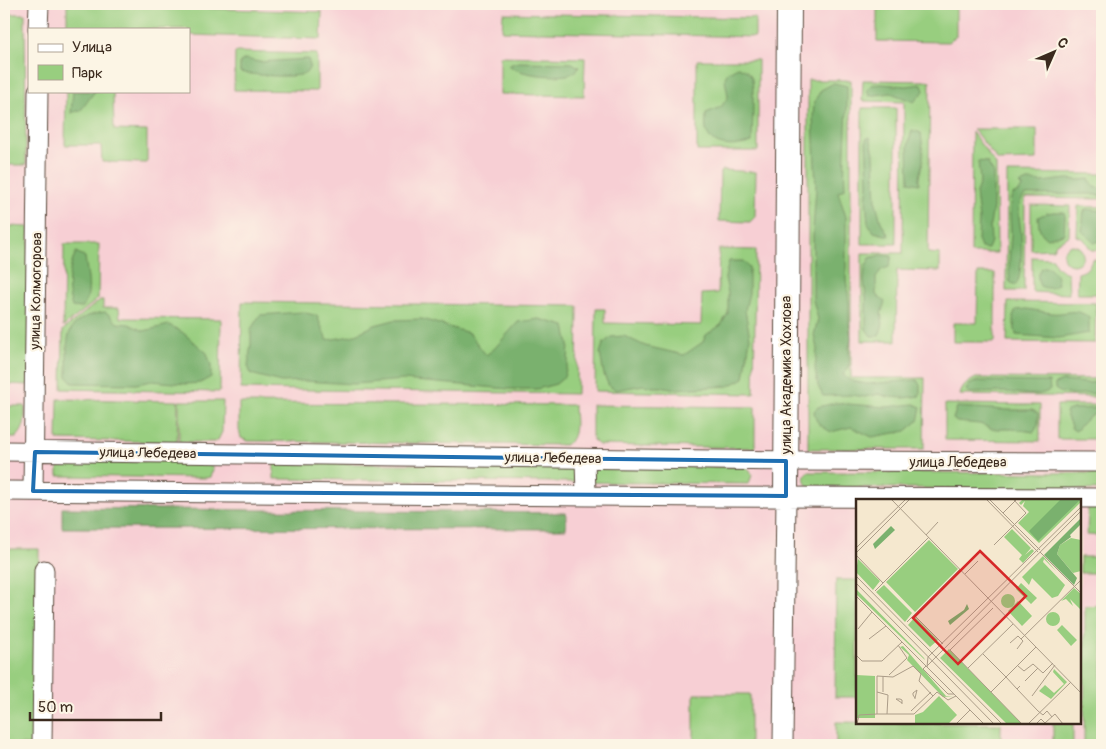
<svg xmlns="http://www.w3.org/2000/svg" width="1106" height="749" font-family="Pangolin,sans-serif">
	<style>
		.built { fill: #f7cfd4; fill-rule: evenodd }
		.green { fill: #98ce7f; stroke: #6a7c4e }
		.forest { fill: #7ab16e; stroke: #5a6e46 }
		.lines { fill: none; stroke-linecap: round; stroke-linejoin: round }
		.minor-casing { stroke: #574639; stroke-width: 21 }
		.tertiary-casing { stroke: #574639; stroke-width: 26 }
		.minor { stroke: #fff; stroke-width: 19 }
		.tertiary { stroke: #fff; stroke-width: 24 }
		.marked { fill: none; stroke: #1f6fb2; stroke-width: 4; stroke-linejoin: round }
		.labels { text-anchor: middle; dominant-baseline: central; stroke-width: 4.5; stroke-linejoin: round; paint-order: stroke }
		.street-label { font-size: 14px; fill: #3b2a1e; stroke: #fcf5e5 }
		.inset-road { fill: none; stroke: #ab9c88; stroke-width: 1 }
		.view { fill: #d62828; fill-opacity: 0.15; stroke: #d62828; stroke-width: 2.5 }
		.inset-edge { fill: none; stroke: #3b2a1e; stroke-width: 2.5 }
	</style>
	<rect width="100%" height="100%" fill="#fcf5e5"/>
	<filter id="ink" filterUnits="userSpaceOnUse"><feTurbulence type="fractalNoise" baseFrequency=".02" numOctaves="2"/><feDisplacementMap in="SourceGraphic" scale="10" xChannelSelector="R" yChannelSelector="G"/><feConvolveMatrix kernelMatrix="1 2 1 2 8 2 1 2 1" color-interpolation-filters="sRGB"/></filter>
	<filter id="wash" filterUnits="userSpaceOnUse"><feTurbulence type="fractalNoise" baseFrequency=".0096" numOctaves="4" result="noise"/><feDisplacementMap in="SourceGraphic" scale="20" xChannelSelector="R" yChannelSelector="G"/><feGaussianBlur stdDeviation="1.12" result="paint"/><feColorMatrix in="noise" values="0 0 0 0 0 0 0 0 0 0 0 0 0 0 0 0 0 1.4 0 .05"/><feComposite in="paint" operator="in"/></filter>
	<g filter="url(#wash)">
		<rect width="100%" height="100%" fill="#f5e8cf"/>
		<path class="built" d="M4 4H1102V745H4ZM29 29H189V91H29ZM857 500H1080V723H857Z"/>
		<path class="green" d="M67 4 322 12 321 39 189 35V29H67Z
			M877 4 956 5V36L948 42 877 41Z
			M503 13 755 18V37L502 31Z
			M4 14H25L26 165H8L9 226 29 227 30 385 4 384Z
			M235 52 317 54V91L234 90Z
			M500 56 585 58 584 96 500 94Z
			M697 60H758V151H697Z
			M808 80H851V378H925L924 449H808Z
			M863 80 930 81 928 253 940 254V271L897 270 896 341H862V253H903L904 102 862 101Z
			M66 91H113L114 130 147 131V163L102 162 101 145H65Z
			M862 108H896V244H862Z
			M973 129H1037V160L998 161Z
			M972 132 996 165 997 253H971Z
			M723 170 756 172 755 217 750 222 719 221 720 172Z
			M1007 173 1102 174V199L1025 198 1024 291H1006Z
			M1031 205 1070 206 1069 236 1056 243 1053 249 1031 250Z
			M1078 206 1102 207V250H1091L1084 239 1077 236Z
			M64 244H99L98 299 63 327Z
			M1063 255a10 10 0 1 1 20 0a10 10 0 1 1-20 0Z
			M719 249 756 250 754 394 595 391 596 309H605V323L701 325 702 294 718 293Z
			M1032 257 1053 258C1055 267 1060 270 1068 273L1069 294 1032 292Z
			M1092 259 1102 260V294H1077L1078 273C1087 271 1089 267 1092 259Z
			M978 273H995V342H953V323H977Z
			M100 300H103V308H119L120 318 221 319 220 392 62 389 63 330Z
			M242 302 578 306 577 394 241 389Z
			M1008 302 1096 303 1095 343 1007 342Z
			M976 378 1102 379V397L960 395C962 386 968 382 976 378Z
			M58 399 178 401 177 442 57 440Z
			M179 401H223L222 432 218 440 214 442H179Z
			M239 403 574 405C574 419 579 438 565 445L248 441 241 438 239 430Z
			M945 404 1040 405V441L945 440Z
			M592 405 755 407V448L599 445 593 440 592 436Z
			M1057 405H1102V439H1057Z
			M4 406H25C25 420 26 428 16 438H4Z
			M58 460 206 462 212 466 213 470 210 477 206 478 58 476Z
			M274 463 746 467 750 471 752 475 749 484 274 479Z
			M807 472 1102 473V490L808 487C804 481 803 478 807 472Z
			M1102 506V536L1087 535 1088 507Z
			M4 549H39L37 745H4Z
			M1080 557H1102V573H1080Z
			M836 580H857V697H835Z
			M1102 605V745H1084L1085 606Z
			M694 694H750V745H694Z
			M836 722 1001 724V745H836Z
			M1053 723H1073V745H1053Z"/>
		<path class="forest" d="M245 59 259 62 308 59 310 66C310 67 307 72 306 73 297 79 251 75 240 72V62Z
			M518 62 572 63 579 67C577 69 576 71 573 73 562 79 517 75 509 65Z
			M738 67C744 69 748 71 751 76 755 85 752 129 752 142 737 147 712 150 706 130 705 125 706 118 706 113L721 107 728 97C726 78 719 76 738 67Z
			M834 83 847 86C848 121 843 155 845 189L838 192 846 217V279L849 302V323L851 339 849 348V367L843 375 851 381 867 384 917 380 920 385V396L904 398 889 397 879 394 865 397 851 395 823 396 818 386 815 368 817 349 814 335 818 319 813 300V230L816 189 813 117 814 102 821 90Z
			M881 84 906 86 922 84 924 91 914 102 891 93 869 96 867 90 871 85Z
			M73 91H95L81 110 71 113Z
			M912 130 921 133C922 141 923 150 923 159 923 167 918 173 919 184L909 182 908 146Z
			M870 137 874 153 876 203 881 222 889 236 874 232 868 223 866 200 868 184 866 139Z
			M978 161 987 162 993 172V207L990 225 991 241 988 249 981 248 978 240 979 219 976 193 980 181Z
			M1067 179 1078 180 1089 179 1095 187 1102 189V196L1090 194 1025 195C1015 206 1020 220 1021 233 1022 244 1022 277 1016 285L1010 282C1008 266 1010 250 1011 234 1011 221 1008 207 1012 195L1019 192 1022 187 1019 184 1028 181 1042 182Z
			M1087 209 1102 211V240L1094 243 1082 231 1084 211Z
			M1054 212H1064L1065 217 1064 234 1047 238C1039 233 1039 226 1038 217L1047 213Z
			M76 252 85 257C87 274 93 294 82 308L72 307C66 287 68 271 76 252Z
			M880 255 892 256 889 267 881 270 876 278V295L885 302 881 314 883 324 879 336H871L866 329V297L864 280 865 268 870 258Z
			M729 261H743L749 267V293L745 310 750 338 744 378 729 386 675 389 666 387H653L643 385 616 390 609 386 604 375 600 353 603 344 611 337 624 336 645 346 684 355 703 342 706 335 721 325 728 313V293L725 278Z
			M1043 267H1049L1056 274 1058 284C1052 289 1047 289 1040 286 1037 278 1036 272 1043 267Z
			M1027 309C1035 310 1043 312 1051 313 1066 315 1076 306 1089 318V333L1059 338 1016 335 1013 317 1016 310Z
			M105 312 111 316 117 323 129 324 144 331 169 325 182 332 207 353 211 366V377L200 383 186 384 152 381 136 384 73 383 67 376C68 340 60 319 105 312Z
			M303 312 317 316 327 340 352 336 375 325 394 320 422 319 469 333 486 355 494 349 518 322 539 319 565 326 569 345 568 362 564 377 556 384 537 389H509L403 380 354 384 303 381 281 382 251 374 248 366 251 344V329L260 315Z
			M977 381 1045 382H1049L1050 390C1038 398 1020 393 1006 392 994 392 981 393 969 393L966 390 969 385Z
			M1063 381 1087 383 1102 382V395C1086 390 1069 400 1055 389V384Z
			M835 403 886 407 914 404 921 407 918 421 906 431 872 437 851 427 831 432C821 426 815 423 814 411L818 407Z
			M957 407 1008 410H1032L1038 413V425L1034 432 1013 429H992L980 424 957 422 953 419Z
			M1102 408 1101 412C1090 414 1083 422 1076 431L1072 429 1065 412 1073 409Z
			M62 508 566 513V529L62 528Z"/>
	</g>
	<g filter="url(#ink)">
		<g class="lines">
			<g class="minor-casing">
				<path id="minor" d="M38 29 39 4
					M4 451 797 461 1102 462
					M585 459 586 495
					M4 491 711 497 1102 498
					M33 491 38 91
					M42 745 44 570
					M783 745 786 496"/>
			</g>
			<g class="tertiary-casing">
				<path id="tertiary" d="M786 496 789 4"/>
			</g>
			<use href="#minor" class="minor"/>
			<use href="#tertiary" class="tertiary"/>
		</g>
	</g>
	<path class="marked" d="M35 452 786 461V496L33 491Z"/>
	<g class="labels">
		<g class="street-label">
			<text transform="translate(36 291) rotate(-89)">улица Колмогорова</text>
			<text transform="translate(786 375) rotate(-90)">улица Академика Хохлова</text>
			<text transform="translate(148 453) rotate(1)">улица Лебедева</text>
			<text transform="translate(553 458) rotate(1)">улица Лебедева</text>
			<text x="958" y="462">улица Лебедева</text>
		</g>
	</g>
	<g transform="translate(856 499)">
		<rect width="225" height="225" fill="#f5e8cf"/>
		<path d="M167 0H223L225 3 183 44 162 24 173 13 167 7 169 2 165 6 163 4ZM156 30 175 49 169 56 176 50 178 52 167 64 163 60 166 56 148 38ZM215 39 225 41V72L217 74 201 55 204 46ZM73 41 102 70 59 113 30 83ZM187 57 200 72 188 60 187 63 209 86 202 97 196 99 176 79 173 86 166 78ZM2 60 24 82 17 91 0 73ZM165 84 181 99 175 105 160 90ZM28 86 56 114 49 123 20 93ZM218 89 225 95V111L214 100 217 107 210 100 205 102ZM0 90 68 159 69 161 0 95ZM145 102a7 7 0 1 1 14 0a7 7 0 1 1-14 0ZM162 102 176 117 166 127 152 112ZM190 120a7 7 0 1 1 14 0a7 7 0 1 1-14 0ZM59 118 82 141 74 148 52 126ZM206 126 221 141 215 147 201 131ZM47 147 90 197H97L87 198 51 161 53 156 44 148ZM93 150 166 225H151L84 159ZM198 170 211 183 195 200 183 192 189 186 198 194 208 185 197 173ZM0 176 19 177V219H0ZM83 197 101 216 92 225H59V216L67 213Z" fill="#98ce7f"/>
		<path d="M205 0 224 1 182 42 173 32ZM225 19V25L214 36 215 38 204 46 201 55 221 79 218 86 188 56ZM35 27 39 31 19 50 17 45ZM111 105 113 110 94 126 92 122 108 111Z" fill="#7ab16e"/>
		<path class="inset-road" d="M35 0 225 194M130 0 182 53M133 0 184 51M147 14 161 0M70 36 82 23M138 46 170 14 157 0M0 49 50 0M184 53 225 94M0 54 54 0M0 56 27 84M109 75 122 62M0 77 146 225M0 84 138 225M19 92 73 38M0 97 128 225M137 109 94 151 166 225M58 116 87 145M51 123 104 70M2 130 16 113M13 140 30 127M165 140 225 81M154 144 162 137 167 142 161 150M127 155 150 178M0 156 6 162H26L46 143M57 167 65 175 63 182 77 197 58 215H21V177L37 178ZM70 167 67 170 92 195H98M71 167 225 12M162 167 168 172 177 165 187 174 197 164M71 168 72 158 225 8M112 169 157 125M33 176 51 159 42 146M150 178 161 190 164 187M169 182 182 169M161 190 182 212 187 216 191 212 196 218M21 193 32 196 31 215M27 193V177M135 193 180 148M77 197 81 193 92 201 100 197M176 197 199 166M59 199 61 191 57 194V196L59 199V200M46 204 40 200H44L46 201V205M55 212 75 193M1 225 3 216 21 215M100 225 114 211M172 225 215 183M180 225 185 220 189 224 199 215 207 225"/>
		<path class="view" d="M124 52 170 97 102 165 57 119Z"/>
		<rect width="225" height="225" class="inset-edge"/>
	</g>
	<rect width="1106" height="749" fill="none" stroke="#fcf5e5" stroke-width="20"/>
	<rect x="28" y="28" width="162" height="65" fill="#fcf5e5" stroke="#afa495"/>
	<rect x="38" y="44" width="25" height="8" fill="#ffffff" stroke="#afa495"/>
	<text x="72" y="52" font-size="15" fill="#3b2a1e">Улица</text>
	<rect x="38" y="65" width="25" height="15" fill="#98ce7f" stroke="#afa495"/>
	<text x="72" y="78" font-size="15" fill="#3b2a1e">Парк</text>
	<g transform="translate(1054 52) rotate(45)" stroke="#fcf5e5" stroke-width="4" paint-order="stroke">
	<path d="M0-4L9 19L0 12L-9 19Z" fill="#3b2a1e"/>
	<text y="-8" font-size="14" font-weight="bold" text-anchor="middle" fill="#3b2a1e">С</text>
	</g>
	<path d="M30 712v8h131v-8" fill="none" stroke="#3b2a1e" stroke-width="2.5"/>
	<text x="38" y="712" font-size="15" fill="#3b2a1e" stroke="#fcf5e5" stroke-width="4" paint-order="stroke">50 m</text>
</svg>
